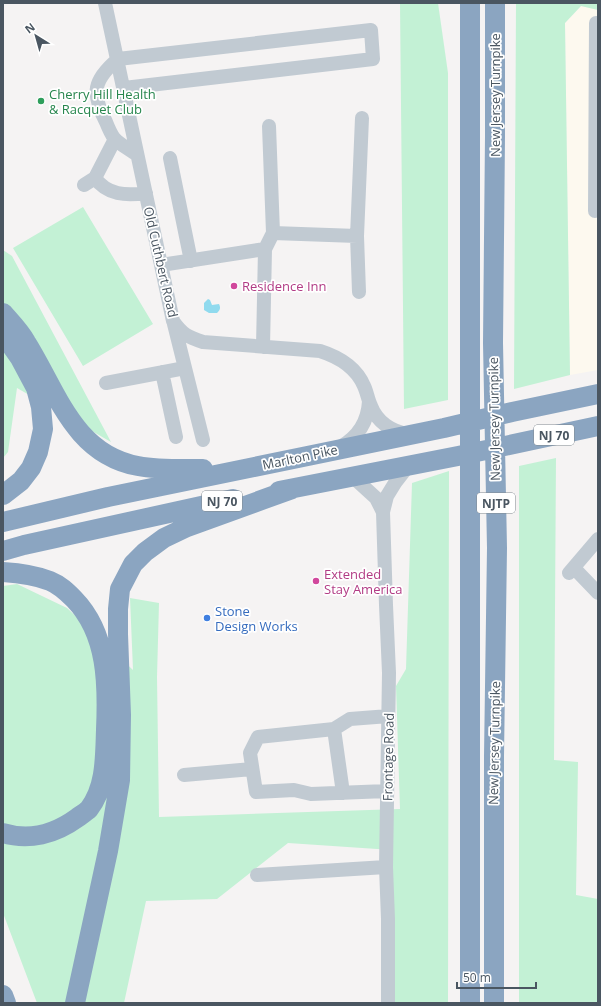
<svg xmlns="http://www.w3.org/2000/svg" width="601" height="1006" font-family="'Open Sans',sans-serif">
	<style>
		.commercial { fill: #fdf9ef }
		.green { fill: #c3f1d5 }
		.water { fill: #90daee }
		.lines { fill: none; stroke-linecap: round; stroke-linejoin: round }
		.minor { stroke: #c1cad2; stroke-width: 14 }
		.highway { stroke: #8ba5c1; stroke-width: 20 }
		.leisure-dot { fill: #2e9e5b; stroke: #fff; stroke-width: 1.5 }
		.hotel-dot { fill: #d1479c; stroke: #fff; stroke-width: 1.5 }
		.shop-dot { fill: #3f7fe0; stroke: #fff; stroke-width: 1.5 }
		.labels { text-anchor: middle; dominant-baseline: central; stroke-width: 3.5; stroke-linejoin: round; paint-order: stroke }
		.shield { fill: #fff; stroke: #808990; stroke-width: 1 }
		.shield-label { font-size: 12px; font-weight: bold; fill: #4a5661 }
		.leisure-label { font-size: 13px; fill: #27864d; stroke: #fff; text-anchor: start }
		.street-label { font-size: 13px; fill: #4a5661; stroke: #fff }
		.hotel-label { font-size: 13px; fill: #b23c85; stroke: #fff; text-anchor: start }
		.shop-label { font-size: 13px; fill: #366cbe; stroke: #fff; text-anchor: start }
	</style>
	<rect width="100%" height="100%" fill="#f5f3f3"/>
	<path class="commercial" d="M581 6 598 10V370L570 375 565 23Z"/>
	<path class="green" d="M400 3H438L448 73V400L404 409Z
		M516 3H598V10L581 6 565 23 570 375 514 389Z
		M83 207 153 324 83 366 13 248Z
		M3 250 12 256 111 442 17 388 8 452 3 458Z
		M556 458 554 760 578 762 576 895 598 899V1003H519V466Z
		M449 471 448 1003H393L392 850 288 843 217 899 146 901 124 1003H37L3 913V586L17 584 67 608 133 670 130 598 159 603 157 677 159 817 400 809 396 686 406 669 412 483Z"/>
	<path class="water" d="M208 299 210 300 212 305 219 304C221 308 220 310 217 313H209L204 310V303Z"/>
	<g class="lines">
		<path class="minor" d="M105 3 173 321C183 335 188 337 203 342L320 351C339 357 356 367 364 386 367 392 368 400 371 406 377 422 392 432 408 434
			M124 88 373 59 371 30 118 59C93 80 91 93 106 122 108 127 111 134 114 138 120 145 131 150 137 155
			M170 158 191 261
			M95 178C107 195 126 196 146 193
			M84 185 95 178 115 139
			M595 211 596 23H598
			M273 233 357 236 362 118
			M357 236 359 292
			M161 265 265 249
			M174 324 203 440
			M263 347 265 249 273 233 269 126
			M162 372 176 437
			M106 383 185 368
			M340 447C358 437 368 421 369 401
			M353 477 376 498 383 512
			M574 568 598 593
			M569 573 598 539
			M334 729 343 793
			M184 775 252 769
			M387 791 311 794 294 790 256 792 250 753 258 737 334 729 350 719 389 716
			M257 875 386 867
			M388 1003V919L386 867 389 673 386 605 383 512 387 496 395 483 409 465"/>
		<path class="highway" d="M3 313C11 322 20 331 26 342 57 391 73 454 138 466 159 470 182 469 203 469
			M3 334 20 358 36 388 41 407 43 429 38 452 31 468 21 481 3 495
			M279 491 458 456 598 426
			M3 522 108 497 444 428 512 412 598 394
			M3 551 24 545 233 499
			M3 572C19 573 35 575 50 581 60 585 67 592 74 599 108 634 108 685 106 730 105 757 106 787 89 809 86 812 81 815 77 818 55 834 29 841 3 833
			M3 995 6 1003
			M75 1003 108 851 120 780 121 715 118 634V609L120 589 133 564 145 552 164 538 187 527 292 489
			M470 1003V3
			M494 1003V756L497 548 493 343 495 136V3"/>
	</g>
	<circle class="leisure-dot" cx="41" cy="101" r="4"/>
	<g class="hotel-dot">
		<circle cx="234" cy="286" r="4"/>
		<circle cx="316" cy="581" r="4"/>
	</g>
	<circle class="shop-dot" cx="207" cy="618" r="4"/>
	<g class="labels">
		<g class="shield">
			<rect x="534" y="425" width="40" height="20" rx="3"/>
			<rect x="202" y="491" width="40" height="20" rx="3"/>
			<rect x="477" y="493" width="38" height="20" rx="3"/>
		</g>
		<g class="shield-label">
			<text x="554" y="435">NJ 70</text>
			<text x="222" y="501">NJ 70</text>
			<text x="496" y="503">NJTP</text>
		</g>
		<g class="leisure-label">
			<text x="49" y="94">Cherry Hill Health<tspan x="49" dy="15">&amp; Racquet Club</tspan></text>
		</g>
		<g class="street-label">
			<text transform="translate(495 95) rotate(-90)">New Jersey Turnpike</text>
			<text transform="translate(161 262) rotate(77)">Old Cuthbert Road</text>
			<text transform="translate(494 419) rotate(-91)">New Jersey Turnpike</text>
			<text transform="translate(300 457) rotate(-12)">Marlton Pike</text>
			<text transform="translate(494 743) rotate(-89)">New Jersey Turnpike</text>
			<text transform="translate(388 757) rotate(-89)">Frontage Road</text>
		</g>
		<g class="hotel-label">
			<text x="242" y="286">Residence Inn</text>
			<text x="324" y="574">Extended<tspan x="324" dy="15">Stay America</tspan></text>
		</g>
		<g class="shop-label">
			<text x="215" y="611">Stone<tspan x="215" dy="15">Design Works</tspan></text>
		</g>
	</g>
	<rect width="601" height="1006" fill="none" stroke="#4a5661" stroke-width="8"/>
	<g transform="translate(36 36) rotate(323)" stroke="#ffffff" stroke-width="3" paint-order="stroke">
	<path d="M0-3L7 15L0 10L-7 15Z" fill="#4a5661"/>
	<text y="-6" font-size="11" font-weight="bold" text-anchor="middle" fill="#4a5661">N</text>
	</g>
	<path d="M457 982v6h79v-6" fill="none" stroke="#4a5661" stroke-width="2"/>
	<text x="463" y="982" font-size="12" fill="#4a5661" stroke="#ffffff" stroke-width="3" paint-order="stroke">50 m</text>
</svg>
